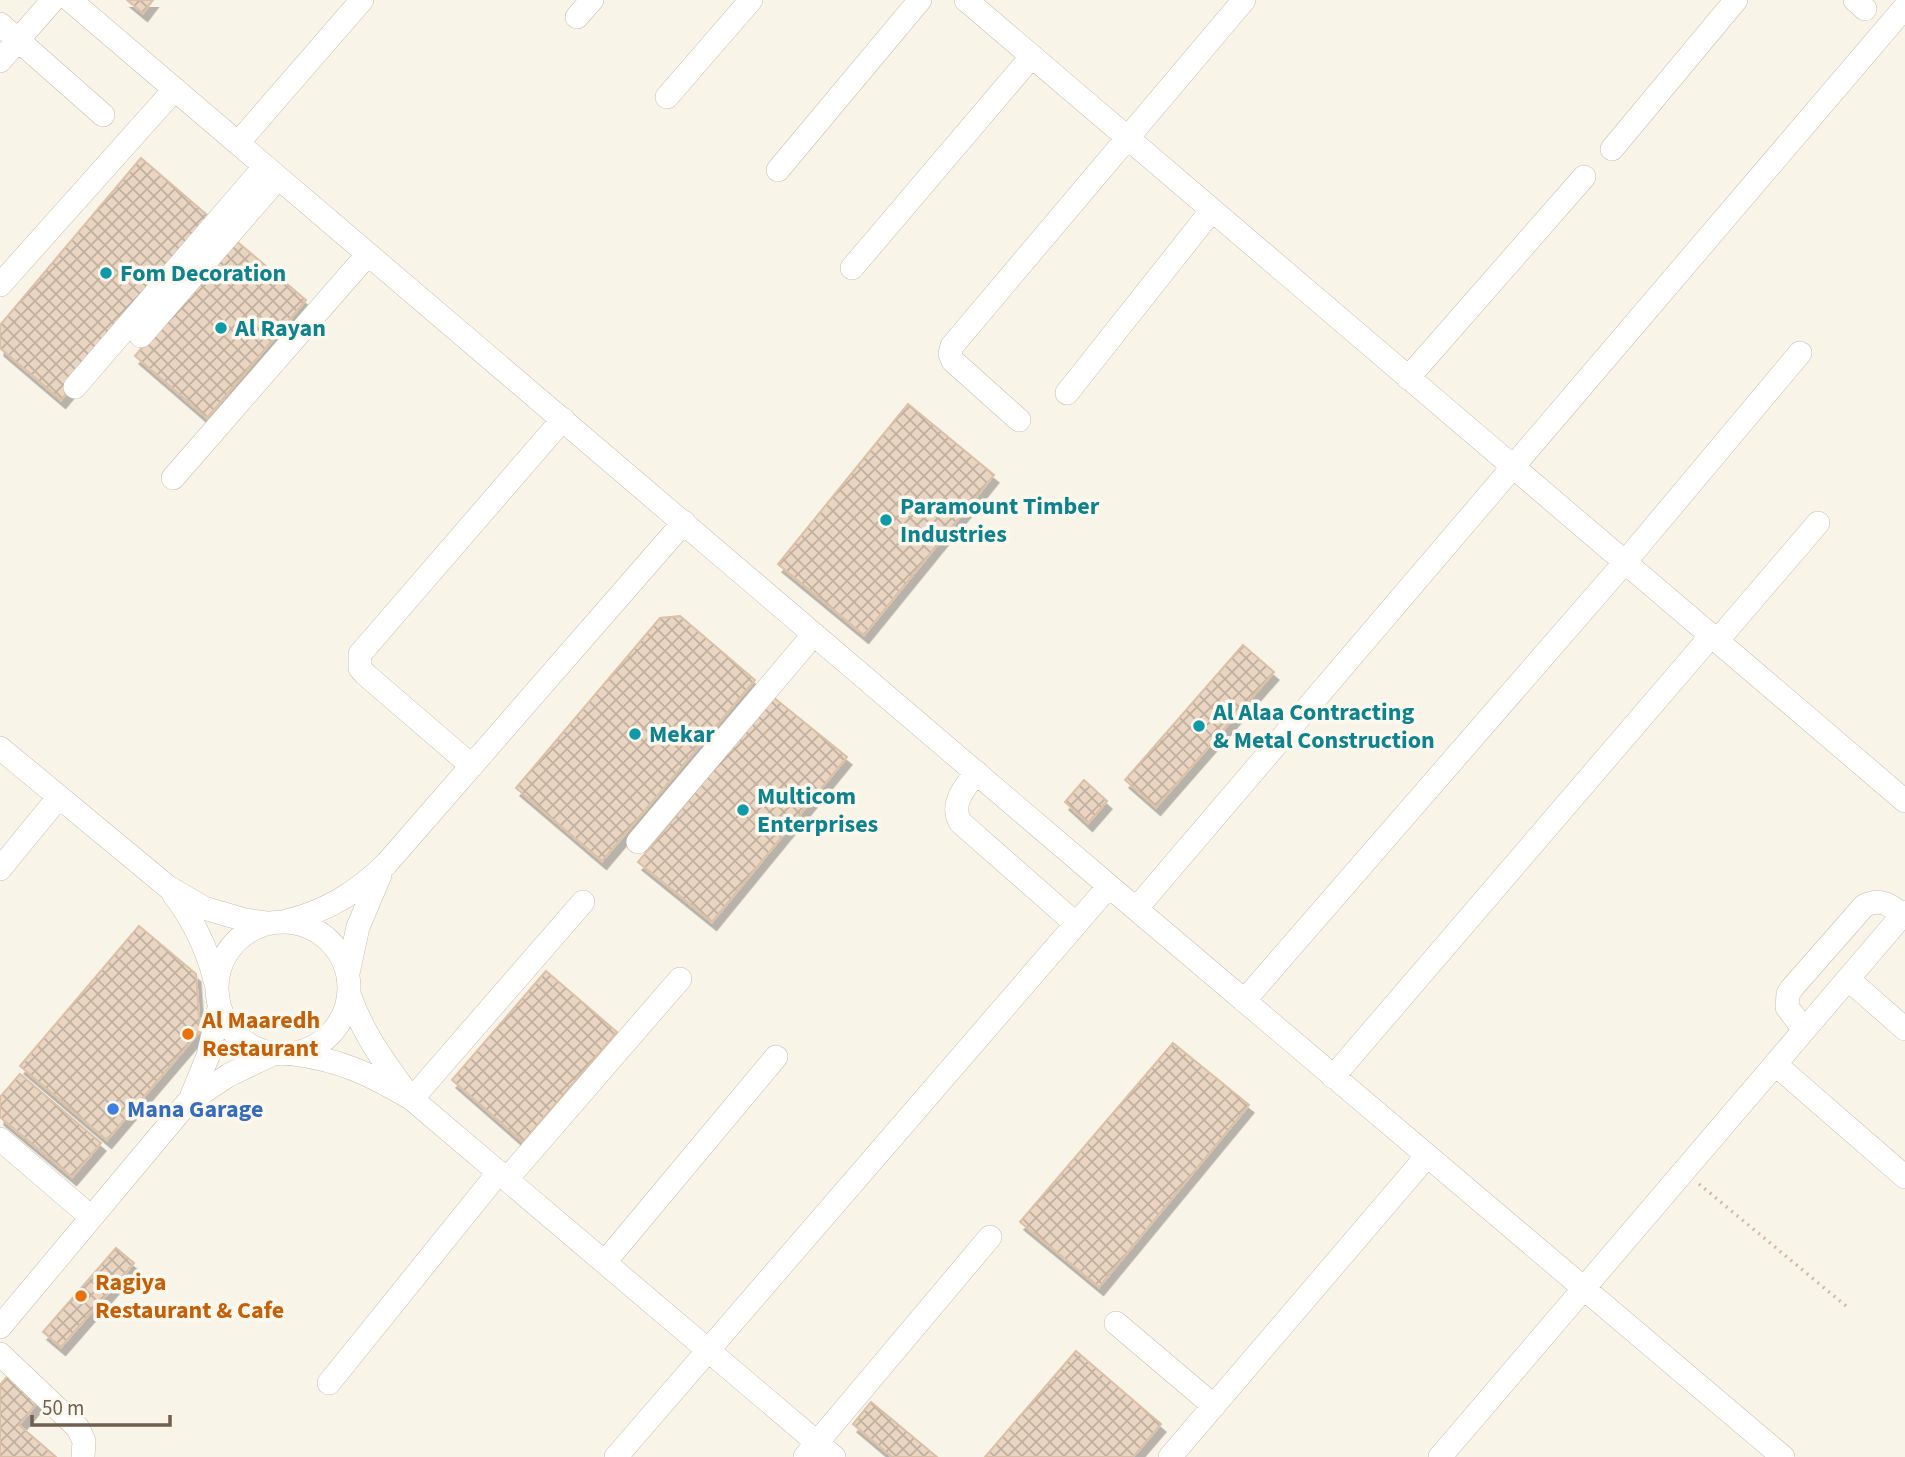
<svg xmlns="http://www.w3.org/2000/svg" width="1905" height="1457" font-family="'Source Sans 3',sans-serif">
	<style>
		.building { fill: url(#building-cross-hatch); stroke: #dbc0a6; stroke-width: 2; filter: url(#shadow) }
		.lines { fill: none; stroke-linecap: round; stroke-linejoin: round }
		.minor-casing { stroke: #cabdaf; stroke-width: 24 }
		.path { stroke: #d0bba6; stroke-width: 3.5; stroke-dasharray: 2 5; stroke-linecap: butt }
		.minor { stroke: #fff; stroke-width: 23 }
		.culture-dot { fill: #0f9aa8; stroke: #fcf8ed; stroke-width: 2.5 }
		.food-dot { fill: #e8710a; stroke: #fcf8ed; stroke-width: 2.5 }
		.shop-dot { fill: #3f7fe0; stroke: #fcf8ed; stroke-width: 2.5 }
		.labels { text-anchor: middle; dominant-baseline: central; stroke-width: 7; stroke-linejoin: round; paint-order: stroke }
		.culture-label { font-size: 24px; font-weight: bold; fill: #0d838f; stroke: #fcf8ed; text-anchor: start }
		.food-label { font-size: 24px; font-weight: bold; fill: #c56008; stroke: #fcf8ed; text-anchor: start }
		.shop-label { font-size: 24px; font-weight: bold; fill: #366cbe; stroke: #fcf8ed; text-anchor: start }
	</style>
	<defs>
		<pattern id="building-cross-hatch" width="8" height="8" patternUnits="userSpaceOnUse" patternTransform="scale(1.75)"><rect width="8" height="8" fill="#e9d5c1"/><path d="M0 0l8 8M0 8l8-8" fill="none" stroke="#c1b09f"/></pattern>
		<filter id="shadow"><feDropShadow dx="4.5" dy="8" stdDeviation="0" flood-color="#0004"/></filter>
	</defs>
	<rect width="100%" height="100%" fill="#f9f4e8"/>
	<path class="building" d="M127 0H153L143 13Z
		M141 158 213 220 61 400 0 348V325Z
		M234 239 306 300 207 418 135 356Z
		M908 404 994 475 864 635 778 564Z
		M680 616 755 680 602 861 516 788 660 618Z
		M1243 645 1274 672 1156 807 1125 780Z
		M773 697 847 757 712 922 638 862Z
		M1084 780 1107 801 1088 823 1065 802Z
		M139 926 196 974 200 1031 107 1140 20 1066Z
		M546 971 617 1032 523 1142 452 1080Z
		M1173 1043 1249 1105 1099 1287 1020 1222Z
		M20 1074 101 1143 72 1177 0 1117V1097Z
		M116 1248 134 1263 61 1347 43 1332Z
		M1076 1351 1161 1424 1133 1457H985Z
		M11 1372 41 1398 19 1425 56 1457H0V1385Z
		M871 1402 937 1457H892L853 1424Z"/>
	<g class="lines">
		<g class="minor-casing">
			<path id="minor" d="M53 0 18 40 103 115
				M70 0 1109 886 1783 1457
				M966 0 1905 801
				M1855 0 1865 9
				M577 17 592 0
				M0 24 18 40 0 61
				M667 97 751 0
				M238 143 362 0
				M1612 149 1736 0
				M778 170 920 0
				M852 268 1032 56
				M0 285 175 89
				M141 336 278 178
				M1408 378 1584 177
				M75 387 265 166
				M1067 393 1212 210
				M1019 420 953 361 950 354 952 346 1244 0
				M173 478 368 254
				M1717 641 1818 523
				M0 748 168 887 204 908 245 920 266 923
				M472 766 365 674 360 668V654L563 419
				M976 772C965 788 950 803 960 822L1076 924
				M638 842 814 634
				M0 869 58 798
				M174 895C195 922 208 951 216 984
				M1136 909 1905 7
				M287 921C327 911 358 892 387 863L684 522
				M217 988a66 66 0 1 1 132 0a66 66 0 1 1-132 0Z
				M348 973 358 927 380 875
				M1848 979 1905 1029
				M349 994C362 1031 381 1058 404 1089
				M1244 1001 1625 562 1800 353
				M1804 1030 1787 1007 1788 994 1792 988 1864 906C1880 898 1890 904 1902 915
				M294 1054C341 1060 372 1075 412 1099L834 1457
				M1775 1064 1905 1177
				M1333 1077 1711 636
				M412 1099 583 902
				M190 1100 208 1056 219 1008
				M0 1139 91 1217
				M507 1179 680 979
				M605 1262 776 1057
				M1116 1323 1214 1406
				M0 1327 188 1102 229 1075 273 1054
				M0 1354 78 1428 84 1441 83 1457
				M329 1383 499 1172
				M616 1457 1109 886
				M805 1457 990 1237
				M1170 1457 1427 1156
				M1440 1457 1905 912"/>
		</g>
		<path class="path" d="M1699 1184 1846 1306"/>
		<use href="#minor" class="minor"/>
	</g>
	<g class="culture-dot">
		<circle cx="106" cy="273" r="7"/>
		<circle cx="221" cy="328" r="7"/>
		<circle cx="886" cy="520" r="7"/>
		<circle cx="1199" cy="726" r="7"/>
		<circle cx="635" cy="734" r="7"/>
		<circle cx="743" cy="810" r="7"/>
	</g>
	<g class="food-dot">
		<circle cx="188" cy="1034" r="7"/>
		<circle cx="81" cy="1296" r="7"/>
	</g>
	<circle class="shop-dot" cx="113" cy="1109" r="7"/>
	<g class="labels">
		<g class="culture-label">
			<text x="120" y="273">Fom Decoration</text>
			<text x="235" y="328">Al Rayan</text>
			<text x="900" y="506">Paramount Timber<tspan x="900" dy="28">Industries</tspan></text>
			<text x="1213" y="712">Al Alaa Contracting<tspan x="1213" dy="28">&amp; Metal Construction</tspan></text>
			<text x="649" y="734">Mekar</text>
			<text x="757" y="796">Multicom<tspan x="757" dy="28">Enterprises</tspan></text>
		</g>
		<g class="food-label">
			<text x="202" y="1020">Al Maaredh<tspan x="202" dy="28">Restaurant</tspan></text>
			<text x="95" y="1282">Ragiya<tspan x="95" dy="28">Restaurant &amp; Cafe</tspan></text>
		</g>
		<g class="shop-label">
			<text x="127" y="1109">Mana Garage</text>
		</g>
	</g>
	<path d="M32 1415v10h138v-10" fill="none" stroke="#705e4f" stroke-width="3.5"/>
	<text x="42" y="1415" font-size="21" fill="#705e4f" stroke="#fcf8ed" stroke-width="5" paint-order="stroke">50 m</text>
</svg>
